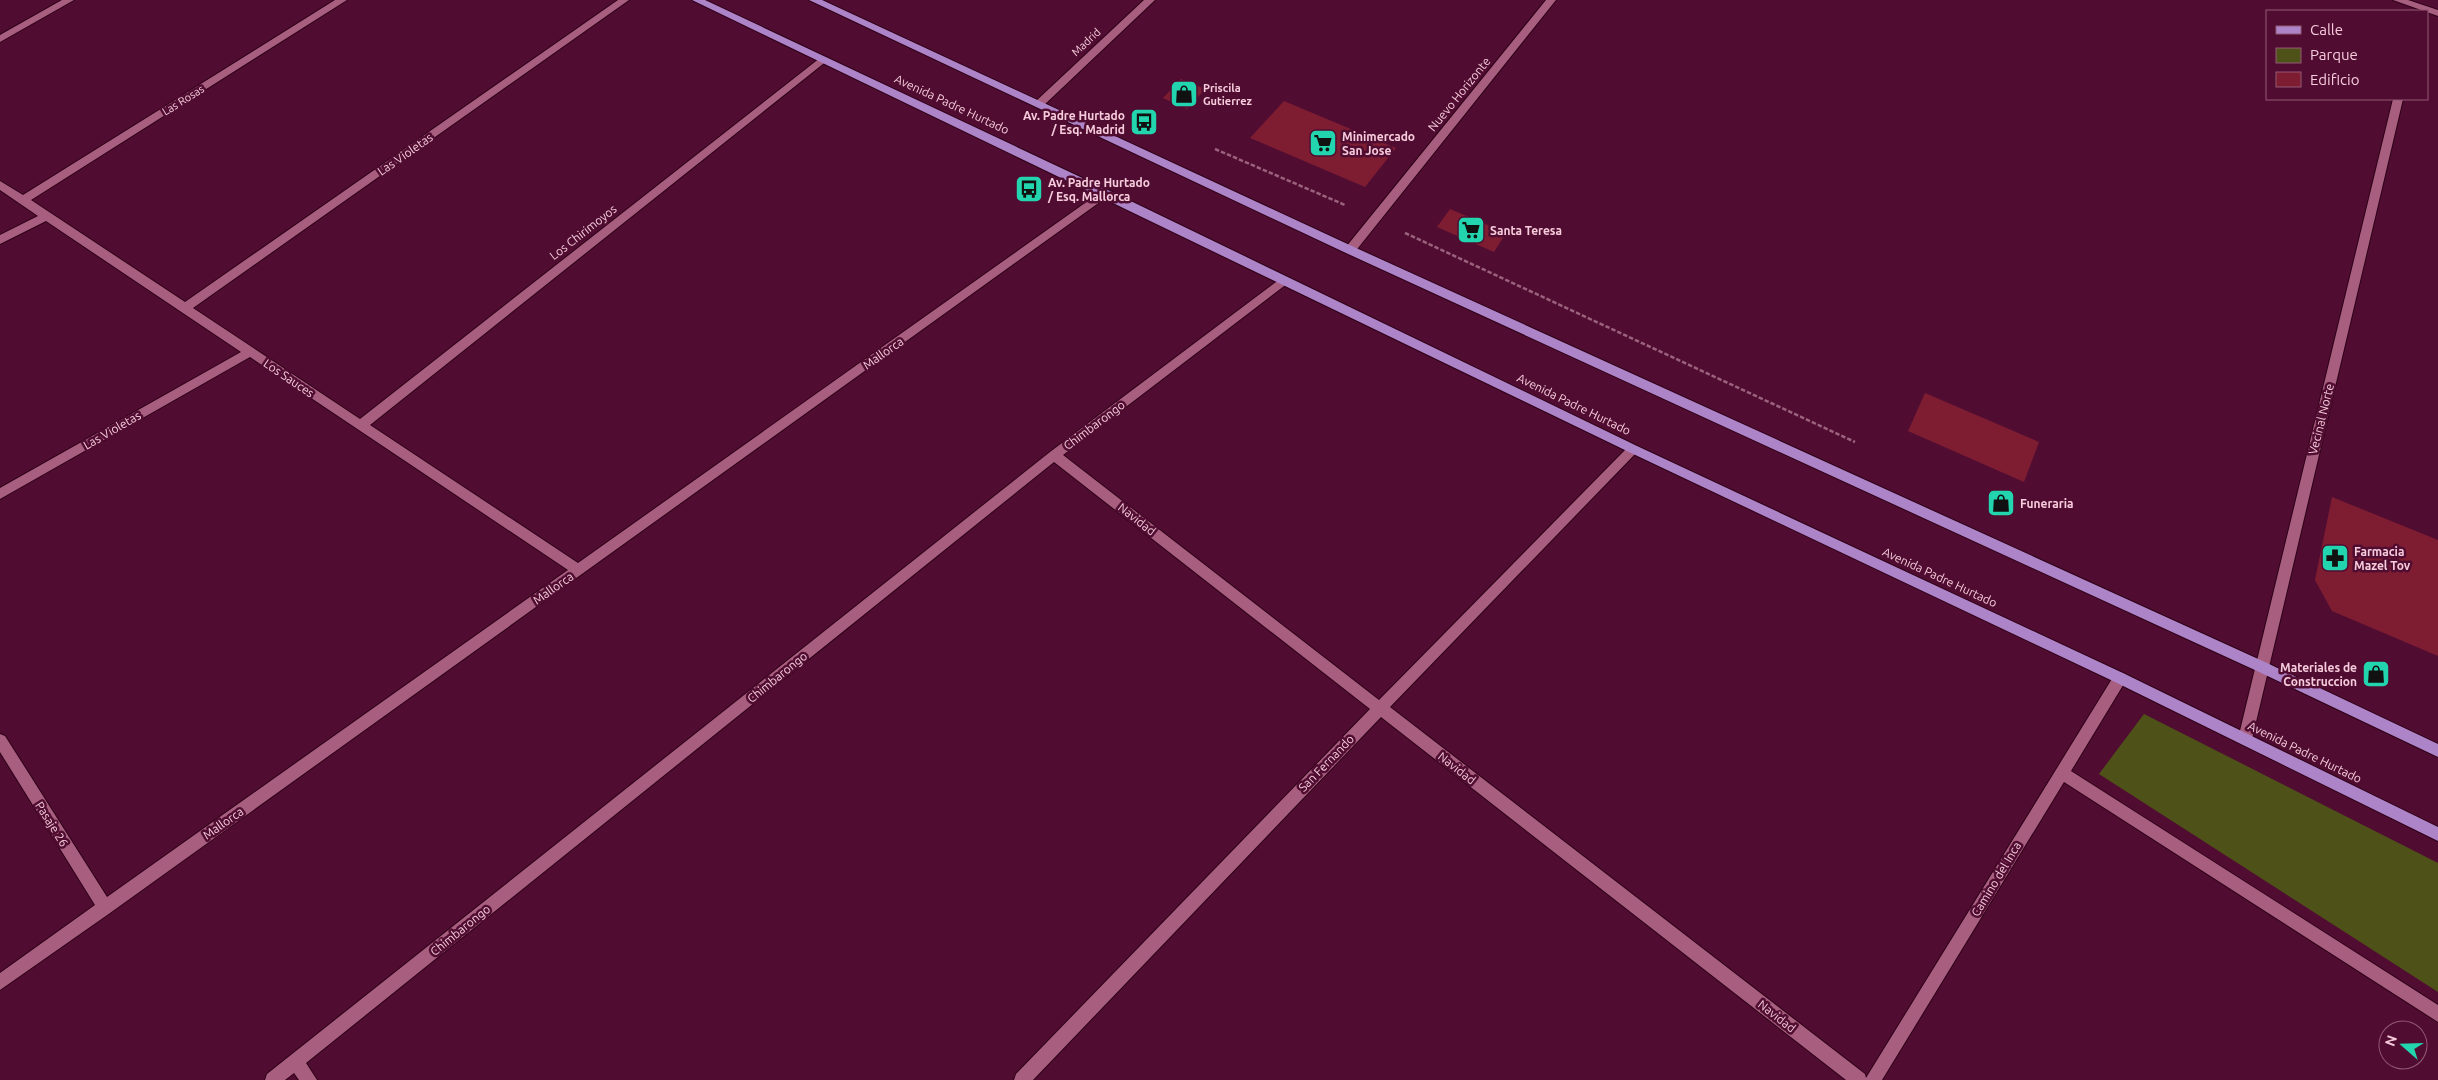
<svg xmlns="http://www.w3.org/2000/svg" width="2438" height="1080" font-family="Ubuntu,sans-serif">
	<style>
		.green { fill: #4e5218 }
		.building { fill: #7e1d32 }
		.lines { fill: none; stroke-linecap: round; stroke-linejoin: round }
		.street-casing { stroke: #2e0018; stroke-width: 2 }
		.primary-casing { stroke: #2e0018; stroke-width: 2 }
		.path { stroke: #9b627d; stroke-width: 2.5; stroke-dasharray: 4.5 2; stroke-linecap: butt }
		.street { fill: #a85e7e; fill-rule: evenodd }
		.primary { fill: #ae84c8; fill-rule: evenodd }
		.labels { text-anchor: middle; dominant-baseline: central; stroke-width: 5; stroke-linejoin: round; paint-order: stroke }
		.far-street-label { font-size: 11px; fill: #f7ccdc; stroke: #500d31 }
		.far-poi-label { font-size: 11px; font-weight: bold; fill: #f7ccdc; stroke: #500d31; text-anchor: start }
		.street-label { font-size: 12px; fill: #f7ccdc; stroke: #500d31 }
		.poi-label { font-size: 12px; font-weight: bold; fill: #f7ccdc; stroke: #500d31; text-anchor: start }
	</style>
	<rect width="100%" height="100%" fill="#500d31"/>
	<path class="green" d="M2144 714 2438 863V992L2099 774Z"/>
	<path class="building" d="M1181 79 1205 89 1187 109 1163 98Z
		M1284 101 1396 148 1365 187 1250 138Z
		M1450 209 1506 233 1494 252 1437 227Z
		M1925 393 2039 442 2024 482 1908 431Z
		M2332 497 2438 540V656L2332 611 2315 580Z"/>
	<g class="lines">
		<g class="street-casing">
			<path id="street" d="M62 0H74L0 42V35Z
				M335 0H347L31 200 185 302 618 0H629L193 308 360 419 820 58H826L828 60 370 425 578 563 1102 191 1106 190 1111 194 110 913 0 990V973L95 905 0 752V734L5 736 107 897 568 570 250 357 0 499V488L241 352 46 221 0 244V235L38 216 0 190V181L23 195Z
				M1144 0H1155L1043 106H1035V102Z
				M1546 0H1556L1354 253H1346L1345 250 1346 247Z
				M2393 0H2408L2438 10V16Z
				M2393 99H2403L2252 739 2250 743 2245 745 2240 743 2238 739Z
				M1284 276 1289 280 1288 283 1063 455 1379 700 1629 446H1637L1639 449 1637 452 1390 707 1865 1074 1866 1078 2115 674 2120 672 2125 674 2127 678 2125 682 2071 771 2438 1005V1022L2064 782 1882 1080H1846L1381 717 1033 1080H1014L1016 1074 1370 709 1054 462 306 1063 317 1080H299L294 1073 285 1080H265L267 1074 1050 452Z"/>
		</g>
		<g class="primary-casing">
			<path id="primary" d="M692 0H705L1110 191 1637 446 2125 674 2438 827V841L2115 682 1629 452Z
				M809 0H822L1354 247 2267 663 2438 744V757L2257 671 1346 253Z"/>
		</g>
		<path class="path" d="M1215 149 1345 205
			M1405 233 1855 442"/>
		<use href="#street" class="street"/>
		<use href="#primary" class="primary"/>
	</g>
	<defs>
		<g id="shop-square" transform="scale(1.4375)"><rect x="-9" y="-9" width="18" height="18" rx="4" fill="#22d5af" stroke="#500d31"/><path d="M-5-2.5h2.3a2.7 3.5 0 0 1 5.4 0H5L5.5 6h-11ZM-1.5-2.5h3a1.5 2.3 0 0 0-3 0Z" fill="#111"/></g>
		<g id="bus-square" transform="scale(1.4375)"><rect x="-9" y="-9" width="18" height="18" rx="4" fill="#22d5af" stroke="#500d31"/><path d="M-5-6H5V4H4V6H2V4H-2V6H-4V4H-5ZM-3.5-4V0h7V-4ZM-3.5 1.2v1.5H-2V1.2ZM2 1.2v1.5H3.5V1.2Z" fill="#111"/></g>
		<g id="supermarket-square" transform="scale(1.4375)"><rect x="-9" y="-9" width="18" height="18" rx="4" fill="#22d5af" stroke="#500d31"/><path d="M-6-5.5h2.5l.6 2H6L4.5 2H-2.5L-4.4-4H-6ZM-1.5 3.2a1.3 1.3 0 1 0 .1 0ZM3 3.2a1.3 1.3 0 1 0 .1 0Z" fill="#111"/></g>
		<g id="pharmacy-square" transform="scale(1.4375)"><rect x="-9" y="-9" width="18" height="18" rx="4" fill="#22d5af" stroke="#500d31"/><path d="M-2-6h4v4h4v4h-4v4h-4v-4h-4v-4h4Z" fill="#111"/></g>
	</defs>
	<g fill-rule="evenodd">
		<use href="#shop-square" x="1184" y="94"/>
		<use href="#bus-square" x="1144" y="122"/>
		<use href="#supermarket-square" x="1323" y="143"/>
		<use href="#bus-square" x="1029" y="189"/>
		<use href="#supermarket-square" x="1471" y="230"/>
		<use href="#shop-square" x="2001" y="503"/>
		<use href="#pharmacy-square" x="2335" y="558"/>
		<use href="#shop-square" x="2376" y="674"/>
	</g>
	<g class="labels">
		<g class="far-street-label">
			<text transform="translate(1086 42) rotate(-43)">Madrid</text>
			<text transform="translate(183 100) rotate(-32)">Las Rosas</text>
		</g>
		<g class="far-poi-label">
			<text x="1203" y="88">Priscila<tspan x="1203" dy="13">Gutierrez</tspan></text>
		</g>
		<g class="street-label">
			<text transform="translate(1459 94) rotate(-51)">Nuevo Horizonte</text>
			<text transform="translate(952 104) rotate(25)">Avenida Padre Hurtado</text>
			<text transform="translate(405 154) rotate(-35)">Las Violetas</text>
			<text transform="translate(583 232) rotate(-38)">Los Chirimoyos</text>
			<text transform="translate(883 353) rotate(-35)">Mallorca</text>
			<text transform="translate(289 378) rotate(34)">Los Sauces</text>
			<text transform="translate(1574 404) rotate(26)">Avenida Padre Hurtado</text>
			<text transform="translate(2321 419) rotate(-76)">Vecinal Norte</text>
			<text transform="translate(1094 425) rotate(-37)">Chimbarongo</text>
			<text transform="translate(112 430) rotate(-30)">Las Violetas</text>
			<text transform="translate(1137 519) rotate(38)">Navidad</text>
			<text transform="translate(1940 577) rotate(25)">Avenida Padre Hurtado</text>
			<text transform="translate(553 588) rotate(-35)">Mallorca</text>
			<text transform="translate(777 677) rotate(-39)">Chimbarongo</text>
			<text transform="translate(2305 752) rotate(26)">Avenida Padre Hurtado</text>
			<text transform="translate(1326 763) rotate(-46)">San Fernando</text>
			<text transform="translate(1457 768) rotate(38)">Navidad</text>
			<text transform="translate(223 823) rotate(-35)">Mallorca</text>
			<text transform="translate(52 824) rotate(58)">Pasaje 26</text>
			<text transform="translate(1996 879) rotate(-59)">Camino del Inca</text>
			<text transform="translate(460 930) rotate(-39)">Chimbarongo</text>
			<text transform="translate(1777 1016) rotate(38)">Navidad</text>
		</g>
		<g class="poi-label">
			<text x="1125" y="115" text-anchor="end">Av. Padre Hurtado<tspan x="1125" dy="14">/ Esq. Madrid</tspan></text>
			<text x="1342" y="136">Minimercado<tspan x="1342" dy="14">San Jose</tspan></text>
			<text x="1048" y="182">Av. Padre Hurtado<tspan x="1048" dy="14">/ Esq. Mallorca</tspan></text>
			<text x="1490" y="230">Santa Teresa</text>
			<text x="2020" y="503">Funeraria</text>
			<text x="2354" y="551">Farmacia<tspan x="2354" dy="14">Mazel Tov</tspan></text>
			<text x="2357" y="667" text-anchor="end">Materiales de<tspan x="2357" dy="14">Construccion</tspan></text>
		</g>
	</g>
	<rect x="2266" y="10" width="162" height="90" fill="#500d31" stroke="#935975"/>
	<rect x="2276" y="26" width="25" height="8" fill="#ae84c8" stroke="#935975"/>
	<text x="2310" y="35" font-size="15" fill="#f7ccdc">Calle</text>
	<rect x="2276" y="48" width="25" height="15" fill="#4e5218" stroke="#935975"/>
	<text x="2310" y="60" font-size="15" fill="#f7ccdc">Parque</text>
	<rect x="2276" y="72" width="25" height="15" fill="#7e1d32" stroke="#935975"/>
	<text x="2310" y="85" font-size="15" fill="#f7ccdc">Edificio</text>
	<g transform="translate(2403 1045) rotate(290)"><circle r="24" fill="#500d31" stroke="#935975"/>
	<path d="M0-4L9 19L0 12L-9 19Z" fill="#22d5af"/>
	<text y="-8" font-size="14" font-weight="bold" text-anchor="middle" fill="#f7ccdc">N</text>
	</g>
</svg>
